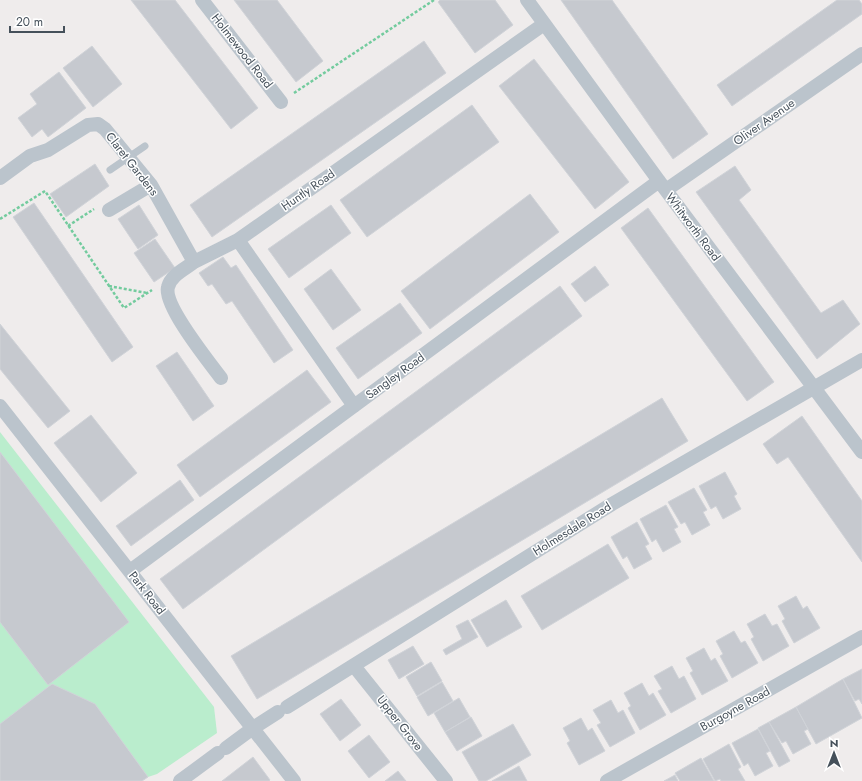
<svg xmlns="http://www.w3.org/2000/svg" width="862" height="781" font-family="Jost,sans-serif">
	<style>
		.green { fill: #baedcd }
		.building { fill: #c6c9cf; stroke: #d0d3d8 }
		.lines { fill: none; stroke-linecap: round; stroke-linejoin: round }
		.path { stroke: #73cb9e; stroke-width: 2.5; stroke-dasharray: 3 2; stroke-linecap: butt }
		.service { stroke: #bbc4cc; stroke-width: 7 }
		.minor { stroke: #bbc4cc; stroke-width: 14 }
		.labels { text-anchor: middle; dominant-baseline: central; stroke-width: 3; stroke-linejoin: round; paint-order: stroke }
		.street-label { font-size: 12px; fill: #45505a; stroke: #fff }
	</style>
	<rect width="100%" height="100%" fill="#efecec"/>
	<path class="green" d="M0 432 214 707 217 733 157 774 148 777 0 781Z"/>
	<path class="building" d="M131 0H175L258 108 231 129Z
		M234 0H277L323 61 296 82Z
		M440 0H495L513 25 475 53 438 2Z
		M561 0H612L708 134 673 159Z
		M837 0H859L862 4V14L732 106 717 85Z
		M424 41 446 73 212 237 190 205Z
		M92 46 122 84 93 107 63 68Z
		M534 59 629 182 595 209 499 86Z
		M59 72 86 108 48 137 42 129 32 137 18 118 37 104 30 94Z
		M472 105 499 142 367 237 340 200Z
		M95 164 109 186 66 217 50 194Z
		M735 166 751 190 739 200 821 313 843 300 860 324 817 359 696 192Z
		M530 194 559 232 430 329 401 291Z
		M34 203 133 347 112 362 13 217Z
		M139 205 158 235 138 249 118 219Z
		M331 205 351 233 289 278 268 249Z
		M648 208 774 382 747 401 621 228Z
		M155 239 175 268 154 282 134 253Z
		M223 257 231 268 236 265 293 350 274 363 232 301 226 304 212 284 208 286 199 273Z
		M595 266 609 285 585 302 571 284Z
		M331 269 361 310 333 330 304 289Z
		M560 286 582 316 183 609 160 579Z
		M400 303 422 333 358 379 336 348Z
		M0 324 70 411 48 428 0 369Z
		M177 352 214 406 193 421 156 366Z
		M307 370 331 402 200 497 177 465Z
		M662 398 688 441 257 699 231 656Z
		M91 415 137 473 101 502 54 443Z
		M802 416 862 501V562L788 457 777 464 763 444Z
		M0 452 129 622 48 685 0 622Z
		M725 472 737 494 734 496 741 509 723 519 716 506 711 509 699 486Z
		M180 480 194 500 131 546 116 526Z
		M694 488 707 510 703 512 710 525 692 535 685 522 681 524 668 502Z
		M666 505 678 527 674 529 681 542 663 552 656 539 652 542 640 519Z
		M637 522 649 544 645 546 652 559 634 569 627 556 623 559 611 537Z
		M608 544 629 578 542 630 521 596Z
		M796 596 803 609 807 606 820 628 794 643 782 621 785 619 778 606Z
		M506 600 522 627 487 647 471 620Z
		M765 614 772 626 777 624 789 646 763 661 751 639 754 637 747 624Z
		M468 620 478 637 446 655 443 650 462 639 456 626Z
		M734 631 741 643 745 641 758 663 732 678 720 656 723 654 716 641Z
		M413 646 424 664 399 679 388 660Z
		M704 648 711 661 715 658 728 681 702 695 690 673 693 671 686 658Z
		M431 662 442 681 417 696 406 677Z
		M672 666 679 679 684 676 696 699 671 713 658 691 662 689 654 676Z
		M862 669V704L859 699 855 701 843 679Z
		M843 679 862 718 816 744 796 707Z
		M442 682 453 701 428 716 417 697Z
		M642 683 649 696 653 693 666 715 640 730 628 708 631 706 624 693Z
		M52 684 95 704 148 777 142 781H0V724Z
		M459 698 470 717 445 732 434 713Z
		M341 699 361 725 340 741 320 714Z
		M611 700 618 713 623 710 635 733 610 747 597 725 601 723 593 710Z
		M796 707 808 729 804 731 811 744 793 754 786 741 782 743 769 722Z
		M471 717 482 736 457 751 445 732Z
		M581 718 588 731 592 728 605 751 579 765 567 743 570 741 563 728Z
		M769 722 790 761 779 767 758 728Z
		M513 724 531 755 486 781H479L462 752Z
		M758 729 770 751 766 753 773 766 755 776 748 763 744 766 732 743Z
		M369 735 390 762 369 778 348 751Z
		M729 744 741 767 738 769 745 781H721L720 779 715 781 703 759Z
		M253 757 270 780 269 781H222Z
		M701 758 714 781H680L675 773Z
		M519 766 527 781H492Z
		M398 771 406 781H385Z
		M675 775 678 781H664Z"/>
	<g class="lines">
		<path class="path" d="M294 93 434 0
			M0 219 45 191 124 308 152 290
			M68 226 94 209
			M109 286 147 293"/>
		<path class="service" d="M110 170 145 146"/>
		<path class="minor" d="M202 0 281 102
			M527 0 659 181 862 452
			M0 178 30 156 48 150 88 125 98 124 105 129 151 185 194 262 238 240
			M666 190 862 54
			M109 210 151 185
			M194 262C185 269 171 275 168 287 163 305 209 362 221 378
			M0 406 294 781
			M354 406 238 240 544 24
			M130 571 659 181
			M354 666 446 781
			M287 707 612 504 862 360
			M226 748 253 728 278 712
			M180 781 218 753
			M607 781 862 637"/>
	</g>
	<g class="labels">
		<g class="street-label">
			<text transform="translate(242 51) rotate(52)">Holmewood Road</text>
			<text transform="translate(764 122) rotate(-35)">Oliver Avenue</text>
			<text transform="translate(132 164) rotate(52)">Claret Gardens</text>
			<text transform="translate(308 190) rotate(-35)">Huntly Road</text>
			<text transform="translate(693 227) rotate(53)">Whitworth Road</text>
			<text transform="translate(395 376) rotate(-36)">Sangley Road</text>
			<text transform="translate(572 529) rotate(-32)">Holmesdale Road</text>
			<text transform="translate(147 593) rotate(52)">Park Road</text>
			<text transform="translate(735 709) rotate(-29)">Burgoyne Road</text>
			<text transform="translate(400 723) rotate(52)">Upper Grove</text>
		</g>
	</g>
	<g transform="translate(834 753)" stroke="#ffffff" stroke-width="3" paint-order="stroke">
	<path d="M0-3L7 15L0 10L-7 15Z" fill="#45505a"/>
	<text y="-6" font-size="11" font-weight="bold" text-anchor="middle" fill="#45505a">N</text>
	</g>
	<path d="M10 26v6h54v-6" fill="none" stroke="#45505a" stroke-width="2"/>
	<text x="16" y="26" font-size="12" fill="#45505a" stroke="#ffffff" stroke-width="3" paint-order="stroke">20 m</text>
</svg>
